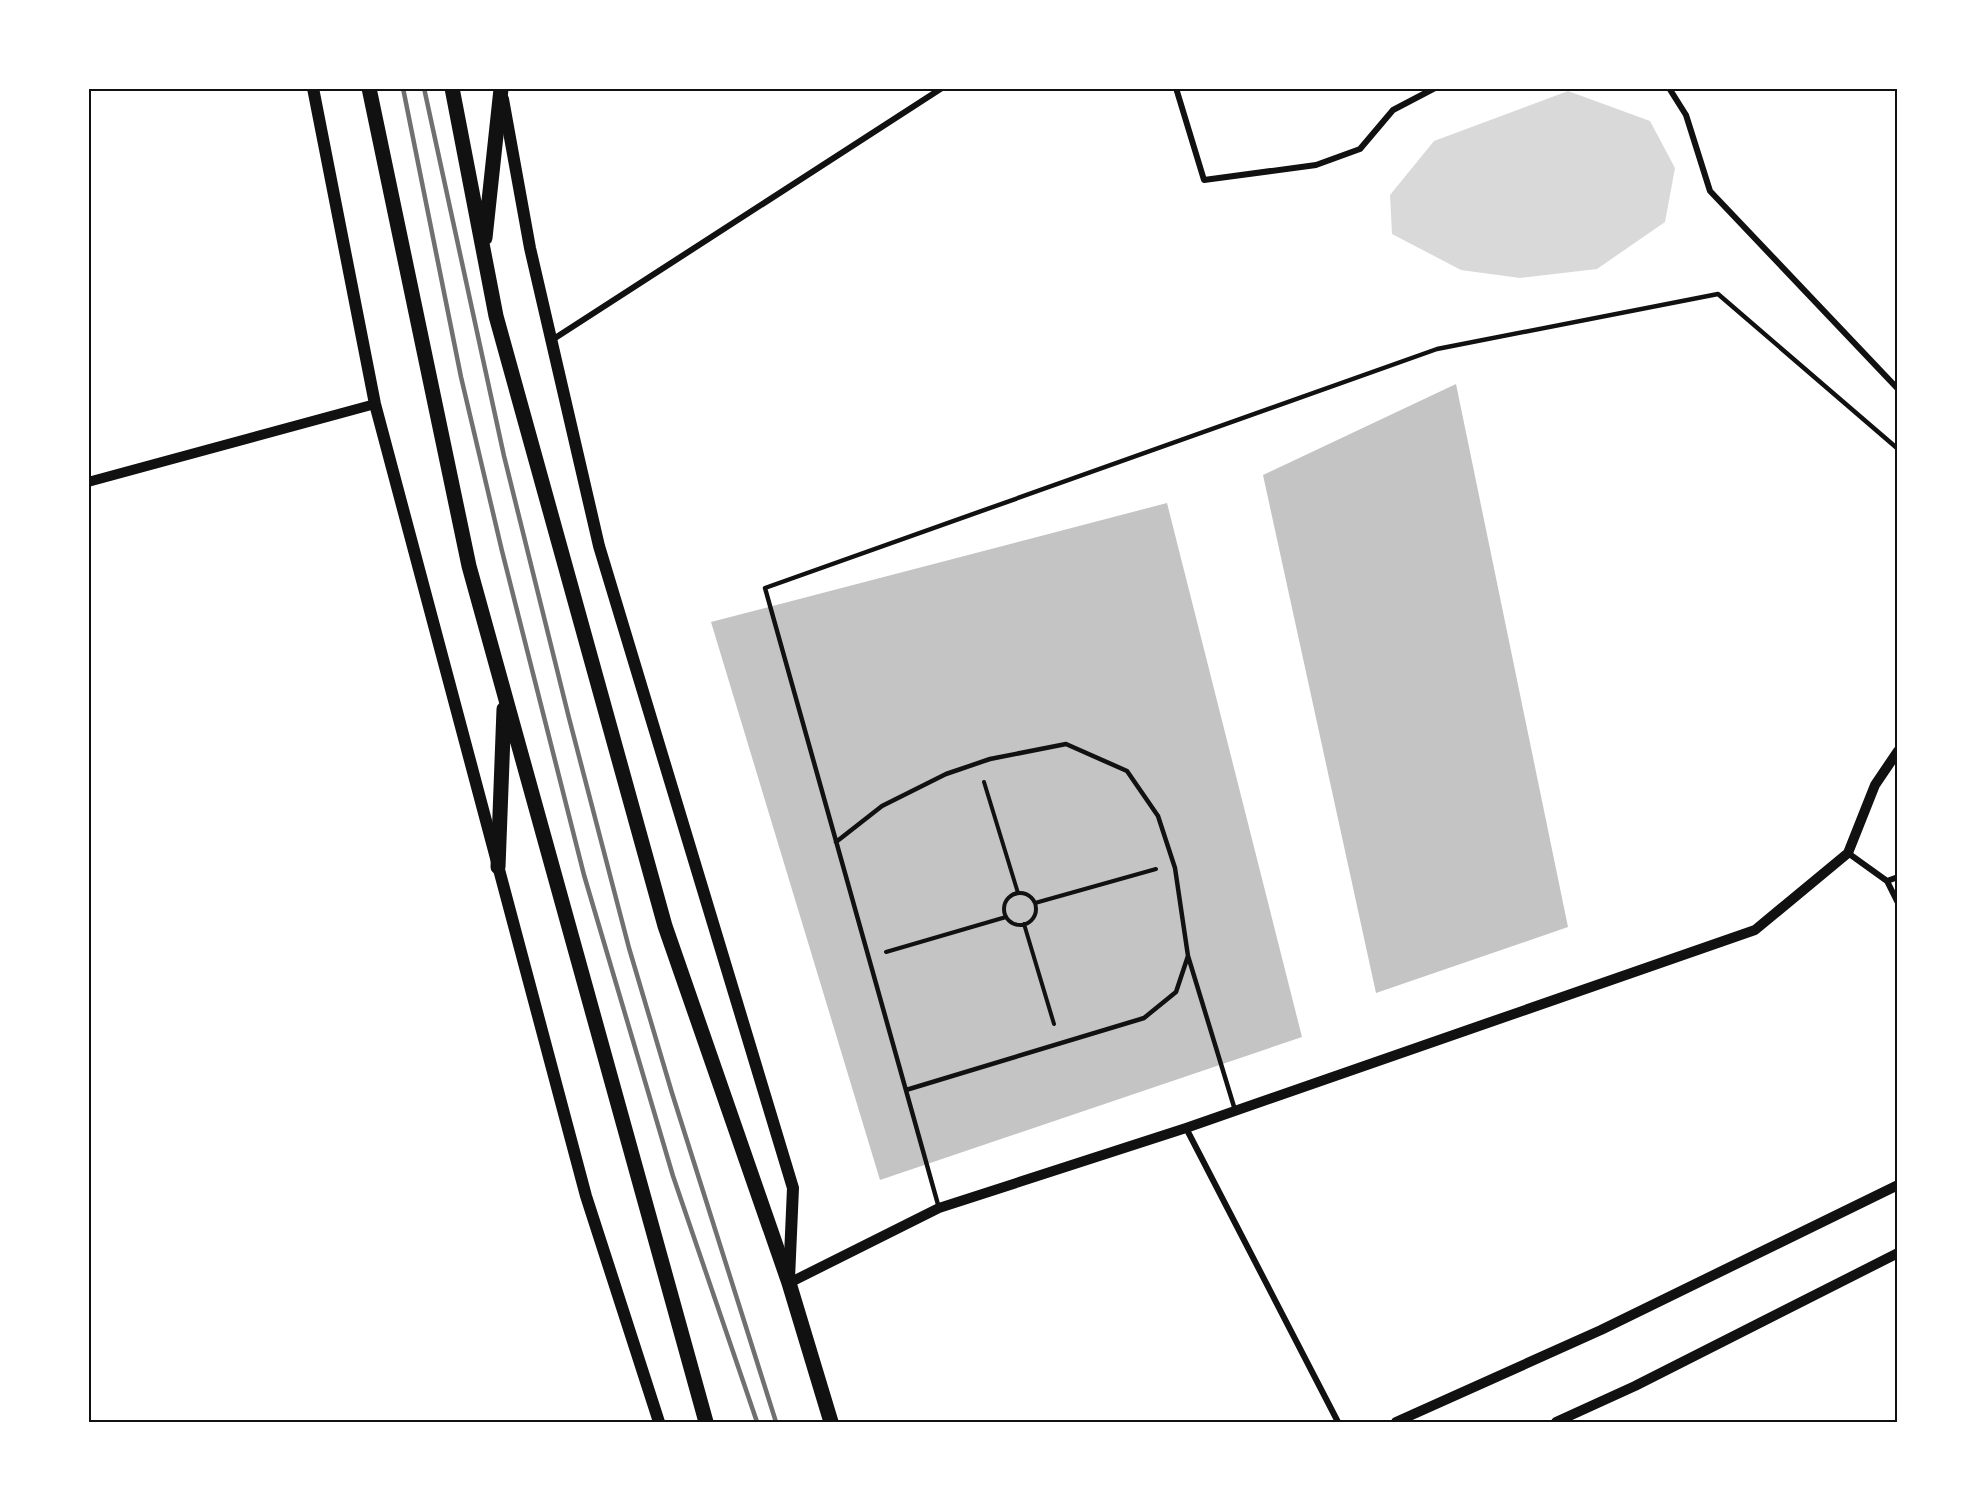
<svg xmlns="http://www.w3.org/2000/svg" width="1986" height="1511" font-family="'PT Sans',sans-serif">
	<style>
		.water { fill: #d9d9d9 }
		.building { fill: #c4c4c4 }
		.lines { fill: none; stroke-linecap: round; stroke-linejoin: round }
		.path { stroke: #111; stroke-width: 4 }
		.service { stroke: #111; stroke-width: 4.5 }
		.minor { stroke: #111; stroke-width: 6 }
		.tertiary { stroke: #111; stroke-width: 10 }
		.secondary { stroke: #111; stroke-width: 12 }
		.primary { stroke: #111; stroke-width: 15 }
		.rail { stroke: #707070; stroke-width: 4.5 }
		.neatline { fill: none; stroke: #111; stroke-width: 2 }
	</style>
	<rect width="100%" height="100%" fill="#fff"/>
	<path class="water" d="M1568 91 1650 121 1675 168 1665 222 1597 269 1520 278 1461 270 1392 234 1390 195 1434 141Z"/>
	<path class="building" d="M1456 384 1568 927 1376 993 1263 475Z
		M1167 503 1302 1037 880 1180 711 622Z"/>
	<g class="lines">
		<path class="path" d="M984 782 1018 893
			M1004 909a16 16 0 1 1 32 0a16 16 0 1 1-32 0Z
			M1035 903 1156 869
			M1024 924 1054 1024
			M886 952 1006 917"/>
		<path class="service" d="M836 842 882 806 946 774 990 759 1066 744 1127 771 1158 816 1175 868 1188 956 1176 992 1144 1018 906 1090
			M1188 956 1235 1110
			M939 1208 765 588 1437 349 1718 294 1898 449"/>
		<path class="minor" d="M1176 88 1204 180 1316 165 1360 149 1393 110 1435 88
			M1669 88 1686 115 1710 191 1898 389
			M552 340 942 88
			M1848 853 1887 881 1898 903
			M1887 881 1898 877
			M1186 1128 1338 1422"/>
		<path class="tertiary" d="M88 482 375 404
			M789 1283 939 1208 1186 1128 1755 930 1848 853 1875 785 1898 751
			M1396 1422 1601 1330 1898 1185
			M1556 1422 1635 1386 1898 1253"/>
		<path class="secondary" d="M313 88 375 404 586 1196 659 1422
			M503 99 530 248 599 546 793 1188 789 1279"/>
		<path class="primary" d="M369 88 469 566 706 1422
			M452 88 496 316 665 926 789 1283 831 1422
			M485 238 501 89
			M498 867 504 709"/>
		<path class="rail" d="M403 88 461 377 502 551 584 875 673 1176 757 1422
			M424 88 504 456 569 718 629 948 672 1093 776 1422"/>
	</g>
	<rect width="1986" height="1511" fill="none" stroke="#ffffff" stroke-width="180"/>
	<rect x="90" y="90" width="1806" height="1331" class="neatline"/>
</svg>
